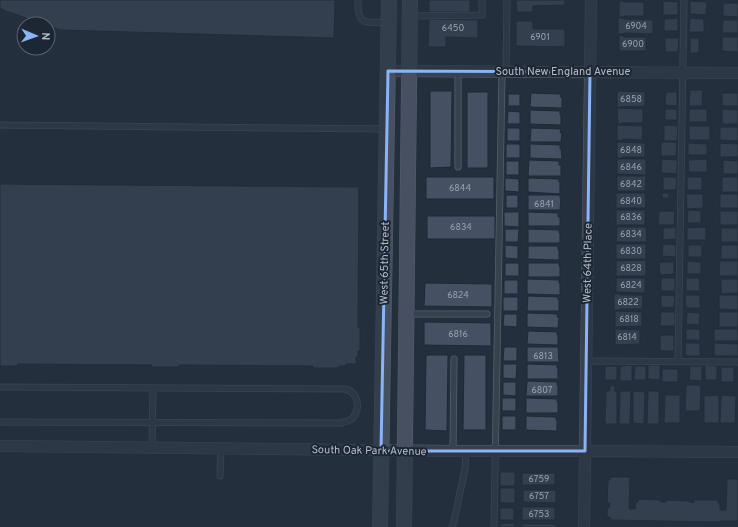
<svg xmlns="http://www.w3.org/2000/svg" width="738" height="527" font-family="Overpass,sans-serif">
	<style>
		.building { fill: #455162; stroke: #1f2835 }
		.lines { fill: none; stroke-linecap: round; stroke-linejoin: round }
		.lane-casing { stroke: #565f6c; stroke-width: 7 }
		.street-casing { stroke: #565f6c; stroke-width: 12 }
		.secondary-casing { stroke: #565f6c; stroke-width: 16 }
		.lane { stroke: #38414e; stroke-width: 5.5 }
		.street { stroke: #38414e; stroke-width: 11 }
		.secondary { stroke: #465061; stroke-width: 15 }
		.marked { fill: none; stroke: #8ab4f8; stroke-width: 3; stroke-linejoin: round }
		.labels { text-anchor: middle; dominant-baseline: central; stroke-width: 4; stroke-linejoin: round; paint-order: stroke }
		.number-label { font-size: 9px; fill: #98a1af }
		.street-label { font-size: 11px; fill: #b4bcc9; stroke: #1d2633 }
	</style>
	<rect width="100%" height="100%" fill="#242f3e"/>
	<path class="building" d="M0 0H335L334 38 61 30 48 26V24H43L6 11 0 8Z
		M429 0H470V12H429Z
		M516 0H565V5L533 6V12H517Z
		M619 1H624V2H644V16H624V17H619Z
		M663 1 678 2V15H663Z
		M690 1 707 2 706 15 690 14Z
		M723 3H738V17L723 16Z
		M618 18H624V19L653 20V34L624 33V34H618Z
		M678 18V31H664V19Z
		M690 18 704 19V32H689Z
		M429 19 478 20V38L446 37V47H428Z
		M723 20H738V33H722Z
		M516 21H533V29H565V47L516 46Z
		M619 35 624 36V37H646V51H619Z
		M722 37H738V52L722 51Z
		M665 38H679L678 52H665Z
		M690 38H699V53H690Z
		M690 90H703L702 106H689Z
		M430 91H452L451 167 430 168Z
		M617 91 645 92V106L617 107Z
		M467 92H488V168H467Z
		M666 92H677V106L665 105Z
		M531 93 561 94 560 97H562V108L530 107Z
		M722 93H738V106H722Z
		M508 94H520V106H508Z
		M617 108 643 109V123H622V124H618Z
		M665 109H677V120H665Z
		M689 109H707V122H689Z
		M722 109 738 110V124H722Z
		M530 110 560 111V115L561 114V125L530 124Z
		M508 111 520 112V124H507Z
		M617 125 643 126 642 140 622 139V141L617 140Z
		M664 125 678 126 677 141H664Z
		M689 126H710V140H689Z
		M720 127H738V141L720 140Z
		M507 128H520V141H507Z
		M531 128 561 129 560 133 562 132 561 142H530Z
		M617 142 645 143V157H622V158H617Z
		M661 142H677L676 156H661Z
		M688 143 707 144V155H688Z
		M720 143 738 144V157H720Z
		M506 144H520V158H506Z
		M530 144 560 145V149L561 148 562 159 530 158Z
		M617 159H646V175L617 174Z
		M662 159 677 160V174L661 173Z
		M707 159V172H689L688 160Z
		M529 160 559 161V165H561V176H528Z
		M723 160 738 161V174H723Z
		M506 161H519V175H506Z
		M617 176H646L645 191H617Z
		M426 177H494V199H426Z
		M663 177H677L676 190H663Z
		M687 177H702V190H687Z
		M722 177H738V192H722Z
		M505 178 519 179V192L505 191Z
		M528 178 559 179V182H560V194L528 192Z
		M0 184 359 187 358 327H360V351H358V357H356V364H346V366H339V368H313V366L179 365V367H152V365L18 364V366H0Z
		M616 193H645L646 208H616Z
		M662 193H669V198H662Z
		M686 194H703V208L687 209Z
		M720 194H738V208H720Z
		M506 195H518V208H506Z
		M528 195H560V198H561L560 210H528Z
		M616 210H645V225H616Z
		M688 210 701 211V223H687Z
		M659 211H675L674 225H658Z
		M720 211H738V225H720Z
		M504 212H519V227L504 226Z
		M528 212 558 213V217H560V226H528Z
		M427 216H495V239H427Z
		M617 227H646L647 242H616Z
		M676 227V239L663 240V228Z
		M706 227V240H687V228Z
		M721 228H738V242H721Z
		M505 229H519L518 242H505Z
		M528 229 559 230V233H560V243H528Z
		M616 244H646V259H616Z
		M663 244 676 245V257L662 256Z
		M505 245 518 246V259L505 258Z
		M688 245H702V257H688Z
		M721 245H738V259H721Z
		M528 246H558V250H559V260L528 259Z
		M646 260V276H616V261Z
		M687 261 701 262V274H687Z
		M720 261H738V276H719Z
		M659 262H674V274L660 275Z
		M505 263H519V276H505Z
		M528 263H559V266H560V277H528Z
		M616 278H645V293L616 292Z
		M661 278H675V291H661Z
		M686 278H699L700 291H686Z
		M527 279 559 280V283H560V295L527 294Z
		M721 279H738V293L721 294Z
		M504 280H518V294H504Z
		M425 283 492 284V307L424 306Z
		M614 294H620V295H643L642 309H620V310H614Z
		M661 295 675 296 674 308 661 307Z
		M685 295H700V308H686Z
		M719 295H738V310L719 309Z
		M528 296 558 297V300H559V311H527Z
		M503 297H518V311H503Z
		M615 311 642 312V326L615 327Z
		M661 312H675V326H660Z
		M687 312 700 313 699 325 686 324Z
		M719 312H738V327H719Z
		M527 313 558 314 557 317H559L558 328 527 327Z
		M504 314H517V327L503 326Z
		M424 322 491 323V346L424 345Z
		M615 329 640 330V344L615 345Z
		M686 329H700V340H686Z
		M714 329H738V341H714Z
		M528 331 557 332V335H558V345L527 344Z
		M660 335H674V351H660Z
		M685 343H700V356H686Z
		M714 343 738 344V356H714Z
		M504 347H517V361H503Z
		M527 347H558L559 362H527Z
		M426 355H448L447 431 425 430Z
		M464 355H486V430H463Z
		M503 364H517L516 379 503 378Z
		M527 364 557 365V368H558V379H527Z
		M632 365V381H620V366Z
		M648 365H660V380L648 379Z
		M705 365 717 366V380H705Z
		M605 366H617V380H605Z
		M635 366H646V380H634Z
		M690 366H702V381L689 380Z
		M721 367H734V382H721Z
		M662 369H678V382H662Z
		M527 381 557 382V385H558V396H526Z
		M503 382H516V396L503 395Z
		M610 385 615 386V392L617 391V424H605L606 391H610Z
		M686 385H701L700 411H685Z
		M620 391H631L630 424H619Z
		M633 391 645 392 644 424 633 423Z
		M648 391H659V424H647Z
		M665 395H680V423H664Z
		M719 395V423H704V396Z
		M721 395 736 396 735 423H720Z
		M502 398H516V411H502Z
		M526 398 557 399V402H558V413H526Z
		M502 416H516V430H502Z
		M526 416 556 417V420H557V431L526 430Z
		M500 472H515V486H500Z
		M522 473H555V485H522Z
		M610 477H630L629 509H635L636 502H638V499L661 500V502H666V500L689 501V502L694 503V500H718V503H720V510H726L727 479H738V521H720V522L610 520V517H607V508H609L610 503H607L608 480H610Z
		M500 488H515V503H500Z
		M523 490H556V503L523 502Z
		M522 507H555V520H522Z
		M500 508H514V520H500Z
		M514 523V527H500V524Z
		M522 524H556V527H522Z"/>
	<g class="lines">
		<g class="lane-casing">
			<path id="lane" d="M358 0C357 27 366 22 388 22
				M410 16 482 15V0
				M506 72 507 0
				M0 125 386 129
				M458 167V71
				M407 314H487
				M586 361 738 362
				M678 361 684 0
				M0 387 345 389C360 392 362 415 348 421 347 421 343 422 342 423L0 422
				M152 448 153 388
				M453 451 454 359
				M220 476 221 449
				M452 527 454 521 465 469 466 451
				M494 527 502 72"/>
		</g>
		<g class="street-casing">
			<path id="street" d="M388 71 738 73
				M0 446 453 451H585L738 452
				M584 527 591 0"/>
		</g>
		<g class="secondary-casing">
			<path id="secondary" d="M380 527 389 0
				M404 527 410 0"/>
		</g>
		<use href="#lane" class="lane"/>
		<use href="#street" class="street"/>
		<use href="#secondary" class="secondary"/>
	</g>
	<path d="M0 0H738V527H0ZM388 71 590 72 585 451H381Z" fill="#242f3e" fill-opacity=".55" fill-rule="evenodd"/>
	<path class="marked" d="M388 71 590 72 585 451H381Z"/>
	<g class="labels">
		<g class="number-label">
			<text x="636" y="26">6904</text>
			<text x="453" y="28">6450</text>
			<text x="540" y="37">6901</text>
			<text x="633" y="44">6900</text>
			<text x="631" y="99">6858</text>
			<text x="631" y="150">6848</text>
			<text x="631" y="167">6846</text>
			<text x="631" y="184">6842</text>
			<text x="460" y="188">6844</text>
			<text x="631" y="201">6840</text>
			<text x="544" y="204">6841</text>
			<text x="631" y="217">6836</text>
			<text x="461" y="227">6834</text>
			<text x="631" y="234">6834</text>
			<text x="631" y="251">6830</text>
			<text x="631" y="268">6828</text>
			<text x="631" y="285">6824</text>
			<text x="458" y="295">6824</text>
			<text x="628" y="302">6822</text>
			<text x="629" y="319">6818</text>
			<text x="458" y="334">6816</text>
			<text x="627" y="337">6814</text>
			<text x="543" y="356">6813</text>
			<text x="542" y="390">6807</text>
			<text x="539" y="479">6759</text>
			<text x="539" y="496">6757</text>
			<text x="539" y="514">6753</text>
		</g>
		<g class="street-label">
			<text x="563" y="72">South New England Avenue</text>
			<text transform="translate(385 263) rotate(-89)">West 65th Street</text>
			<text transform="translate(588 263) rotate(-89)">West 64th Place</text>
			<text transform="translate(369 451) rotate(1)">South Oak Park Avenue</text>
		</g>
	</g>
	<g transform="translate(36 36) rotate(92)"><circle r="19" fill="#1d2633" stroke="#59626f"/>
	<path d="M0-3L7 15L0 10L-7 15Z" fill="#8ab4f8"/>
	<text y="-6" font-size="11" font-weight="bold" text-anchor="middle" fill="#b4bcc9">N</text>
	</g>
</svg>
